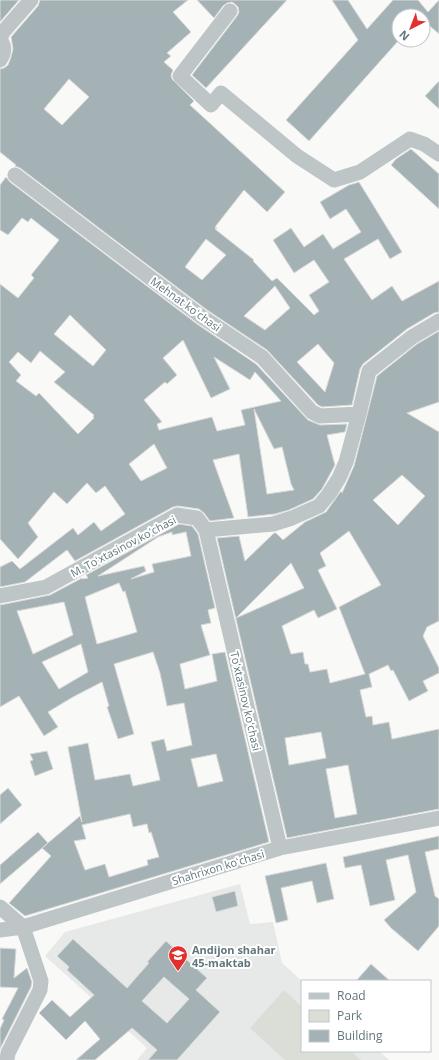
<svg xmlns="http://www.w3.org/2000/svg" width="439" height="1060" font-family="'Open Sans',sans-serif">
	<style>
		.built { fill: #e7e9e8 }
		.green { fill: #dbded6 }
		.building { fill: #a5b2b5; stroke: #dbdbd9; fill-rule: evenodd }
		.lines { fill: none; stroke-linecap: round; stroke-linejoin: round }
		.minor { stroke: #bec5c7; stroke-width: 15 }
		.labels { text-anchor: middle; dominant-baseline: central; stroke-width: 4; stroke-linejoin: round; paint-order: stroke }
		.street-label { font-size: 11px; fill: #60767c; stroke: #fff }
		.poi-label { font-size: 11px; font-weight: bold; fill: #60767c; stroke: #fff; text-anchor: start }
	</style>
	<rect width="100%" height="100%" fill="#f9f9f7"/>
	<path class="built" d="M240 884 250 924 273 922 282 963 302 981V1051H379L389 1060H137L147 1048 45 956 65 932Z"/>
	<path class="green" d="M284 990 302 1007V1051H351L361 1060H285L250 1028Z"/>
	<path class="building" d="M0 0H19L0 22Z
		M40 0H188L173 12 191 32 167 53 171 56 164 62 173 70 171 75 172 79 194 101 190 105 285 192 267 212 244 190 215 227 217 228 215 229 254 260 253 261 272 281 277 278 314 315 319 311 309 295 329 282 314 260 294 273 273 240 291 228 304 247 323 234 333 249 361 232 346 209 330 219 320 202 349 185 359 182 402 252 390 259 378 239 344 259 372 300 392 286 402 301 439 281V312L434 313 407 329 363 364 360 369 352 405 322 407 318 405 267 350 207 310 20 168 15 166 16 165 0 152V69L4 68 8 65 11 57 13 49 11 37 38 6ZM69 79 89 97 62 125 44 109ZM206 239 226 255 202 280 185 267ZM275 286 290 308 265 330 244 316ZM318 344 334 363 325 392 297 362Z
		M197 0H287L206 88 192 75 237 16 239 12 238 7 235 4 232 2 227 3 223 6 214 18Z
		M332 0H348L367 29 393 0H418L428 12 439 0V34L423 20 424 16H399V40L309 141 286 120 358 40Z
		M439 81V109L425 96Z
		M411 149 439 174V209L391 165 396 159Z
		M6 177 10 182 197 324 256 364 308 420 320 425 347 424 345 432 327 435 335 465 322 489 313 499 289 510 275 514 248 517 239 454 213 460 234 518 210 521 204 513 199 509 178 506 173 507 75 561 67 550 25 582 0 587V567L12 561 20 569 73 528 78 535 94 522 101 531 125 514 105 486 96 493 87 483 67 504 54 492 28 523 38 537 18 559 0 539V284L18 298 34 278 31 275 59 240 31 218 28 222 22 218 8 235 0 230V185ZM70 315 106 350 93 366 54 334ZM183 340 211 398 230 389 214 357 250 380 255 372 281 401 241 410 245 425 217 431 212 417 159 430 157 424 162 422 144 400 165 382 167 384 177 375 163 358ZM40 351 65 372 54 382 94 415 93 416 94 418 78 434 39 393 36 396 16 381 21 375 9 362 18 352 31 363ZM254 409 274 449 282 447 291 484 294 490 267 494ZM154 444 167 468 141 481 129 464Z
		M439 331V402L407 413 439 432V621L427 627 423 636 439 668V673L423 681 428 691 409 701 393 670 391 671 388 665 369 674 372 687 360 690 366 717 372 716 373 725 389 722 392 739 439 729V809L287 838 217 538 239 536 245 561 274 533H276L283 540 305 522 326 512 341 491 342 493 354 466 377 376 417 344ZM402 475 425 496 398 525 373 500ZM349 531 381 585 339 607 365 674 330 683 327 669 310 672 308 664H305L303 652 291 654 282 626 314 610 318 618 337 609 318 570 326 566 320 553ZM291 563 304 588 236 618ZM321 732 326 758 289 765 285 738ZM348 765 357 814 335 818 326 769Z
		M179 524 192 526 198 534 215 608 208 610 211 623 201 625 210 655 180 664 185 689 217 681 212 654 225 652 269 842 25 916 9 903 51 856 42 848 80 816 82 822 68 747 88 743 95 780 130 774 133 786 160 780 151 742 164 739 167 751 192 745 184 703 167 706 160 673 153 652 114 664 134 734 118 739 107 707 109 706 102 682 73 697 48 712 58 727 44 736 19 696 0 707V605L50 595 82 578V579L88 578 86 575ZM172 532V535L186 532 191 556 152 564 154 572 131 579 146 571 144 566 98 576 158 537ZM119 583 123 592 125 591 137 632 97 644 85 597ZM64 602 73 635 33 654 17 611ZM81 644 88 672 59 689 42 662ZM216 754 223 781 198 787 191 759ZM130 814 133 827 147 824 149 833 151 832 159 857 147 860 148 865 109 877 105 864 85 870 74 841 86 839 82 825Z
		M47 751 53 769 35 776 30 761 33 760 30 754Z
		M8 788 22 805 0 824V795Z
		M38 832 48 843 0 884V865Z
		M439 836V849L425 852 435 896 439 899V926L418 951 391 928 384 920 416 892 408 855 386 860 395 900 370 906 361 865 345 868 343 857Z
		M326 863 334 899 317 903 312 881 281 888 288 920 276 923 265 876Z
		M235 891 238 906 216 912 212 897Z
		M73 939 127 988 149 963 147 962 166 941 207 978 196 990 220 1012 177 1060H148L157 1050 132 1028 95 1060H76L100 1039 85 1021 66 1040 39 1013 52 1000 70 1017 94 995 67 970 69 967 57 956ZM164 977 189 999 167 1023 142 1001Z
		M0 948 16 949 14 978 27 968 32 982 31 987 0 1049V1029L4 1020 2 1019 18 988 0 987Z
		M371 964 390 981H356Z"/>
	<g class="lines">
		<path class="minor" d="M230 11 180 76 211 105 221 93 297 156 334 180 360 172 410 139 424 144 439 154
			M0 60C5 52 5 47 0 39L3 32 31 0
			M15 175 202 317 262 357 312 412 320 416 359 414
			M206 530 280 848
			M0 596 46 587 177 515 197 518 206 530 273 524 292 518 319 506 329 494 339 478 346 462 359 414 369 371 412 337 439 321
			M0 907 23 927 41 981 40 990 8 1053 7 1060
			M0 930 23 927 280 848 439 818"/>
	</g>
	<defs>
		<g id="school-pin" transform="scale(1)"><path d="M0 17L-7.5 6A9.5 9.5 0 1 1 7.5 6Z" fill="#e3302e" stroke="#fff"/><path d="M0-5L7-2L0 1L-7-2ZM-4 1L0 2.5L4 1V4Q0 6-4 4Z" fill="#fff"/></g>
	</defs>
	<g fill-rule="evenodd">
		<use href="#school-pin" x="178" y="955"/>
	</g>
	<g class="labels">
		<g class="street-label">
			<text transform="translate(186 304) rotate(36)">Mehnat koʻchasi</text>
			<text transform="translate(123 546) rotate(-28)">M. Toʻxtasinov koʻchasi</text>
			<text transform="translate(246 701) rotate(77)">Toʻxtasinov koʻchasi</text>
			<text transform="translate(218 867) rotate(-17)">Shahrixon koʻchasi</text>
		</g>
		<g class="poi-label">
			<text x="192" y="949">Andijon shahar<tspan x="192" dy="13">45-maktab</tspan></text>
		</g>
	</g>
	<rect x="301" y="980" width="130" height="72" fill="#ffffff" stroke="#bfc8cb"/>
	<rect x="309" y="993" width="20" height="6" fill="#bec5c7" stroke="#bfc8cb"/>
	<text x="337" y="1000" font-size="12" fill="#60767c">Road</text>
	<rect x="309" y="1010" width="20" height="12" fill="#dbded6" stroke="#bfc8cb"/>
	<text x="337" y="1020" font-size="12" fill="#60767c">Park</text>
	<rect x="309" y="1030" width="20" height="12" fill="#a5b2b5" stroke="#bfc8cb"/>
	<text x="337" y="1040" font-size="12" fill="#60767c">Building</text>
	<g transform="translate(411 28) rotate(222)"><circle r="19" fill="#ffffff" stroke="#bfc8cb"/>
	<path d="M0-3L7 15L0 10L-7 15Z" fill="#e3302e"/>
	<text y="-6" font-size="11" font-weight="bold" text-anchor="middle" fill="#60767c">N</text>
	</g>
</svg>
